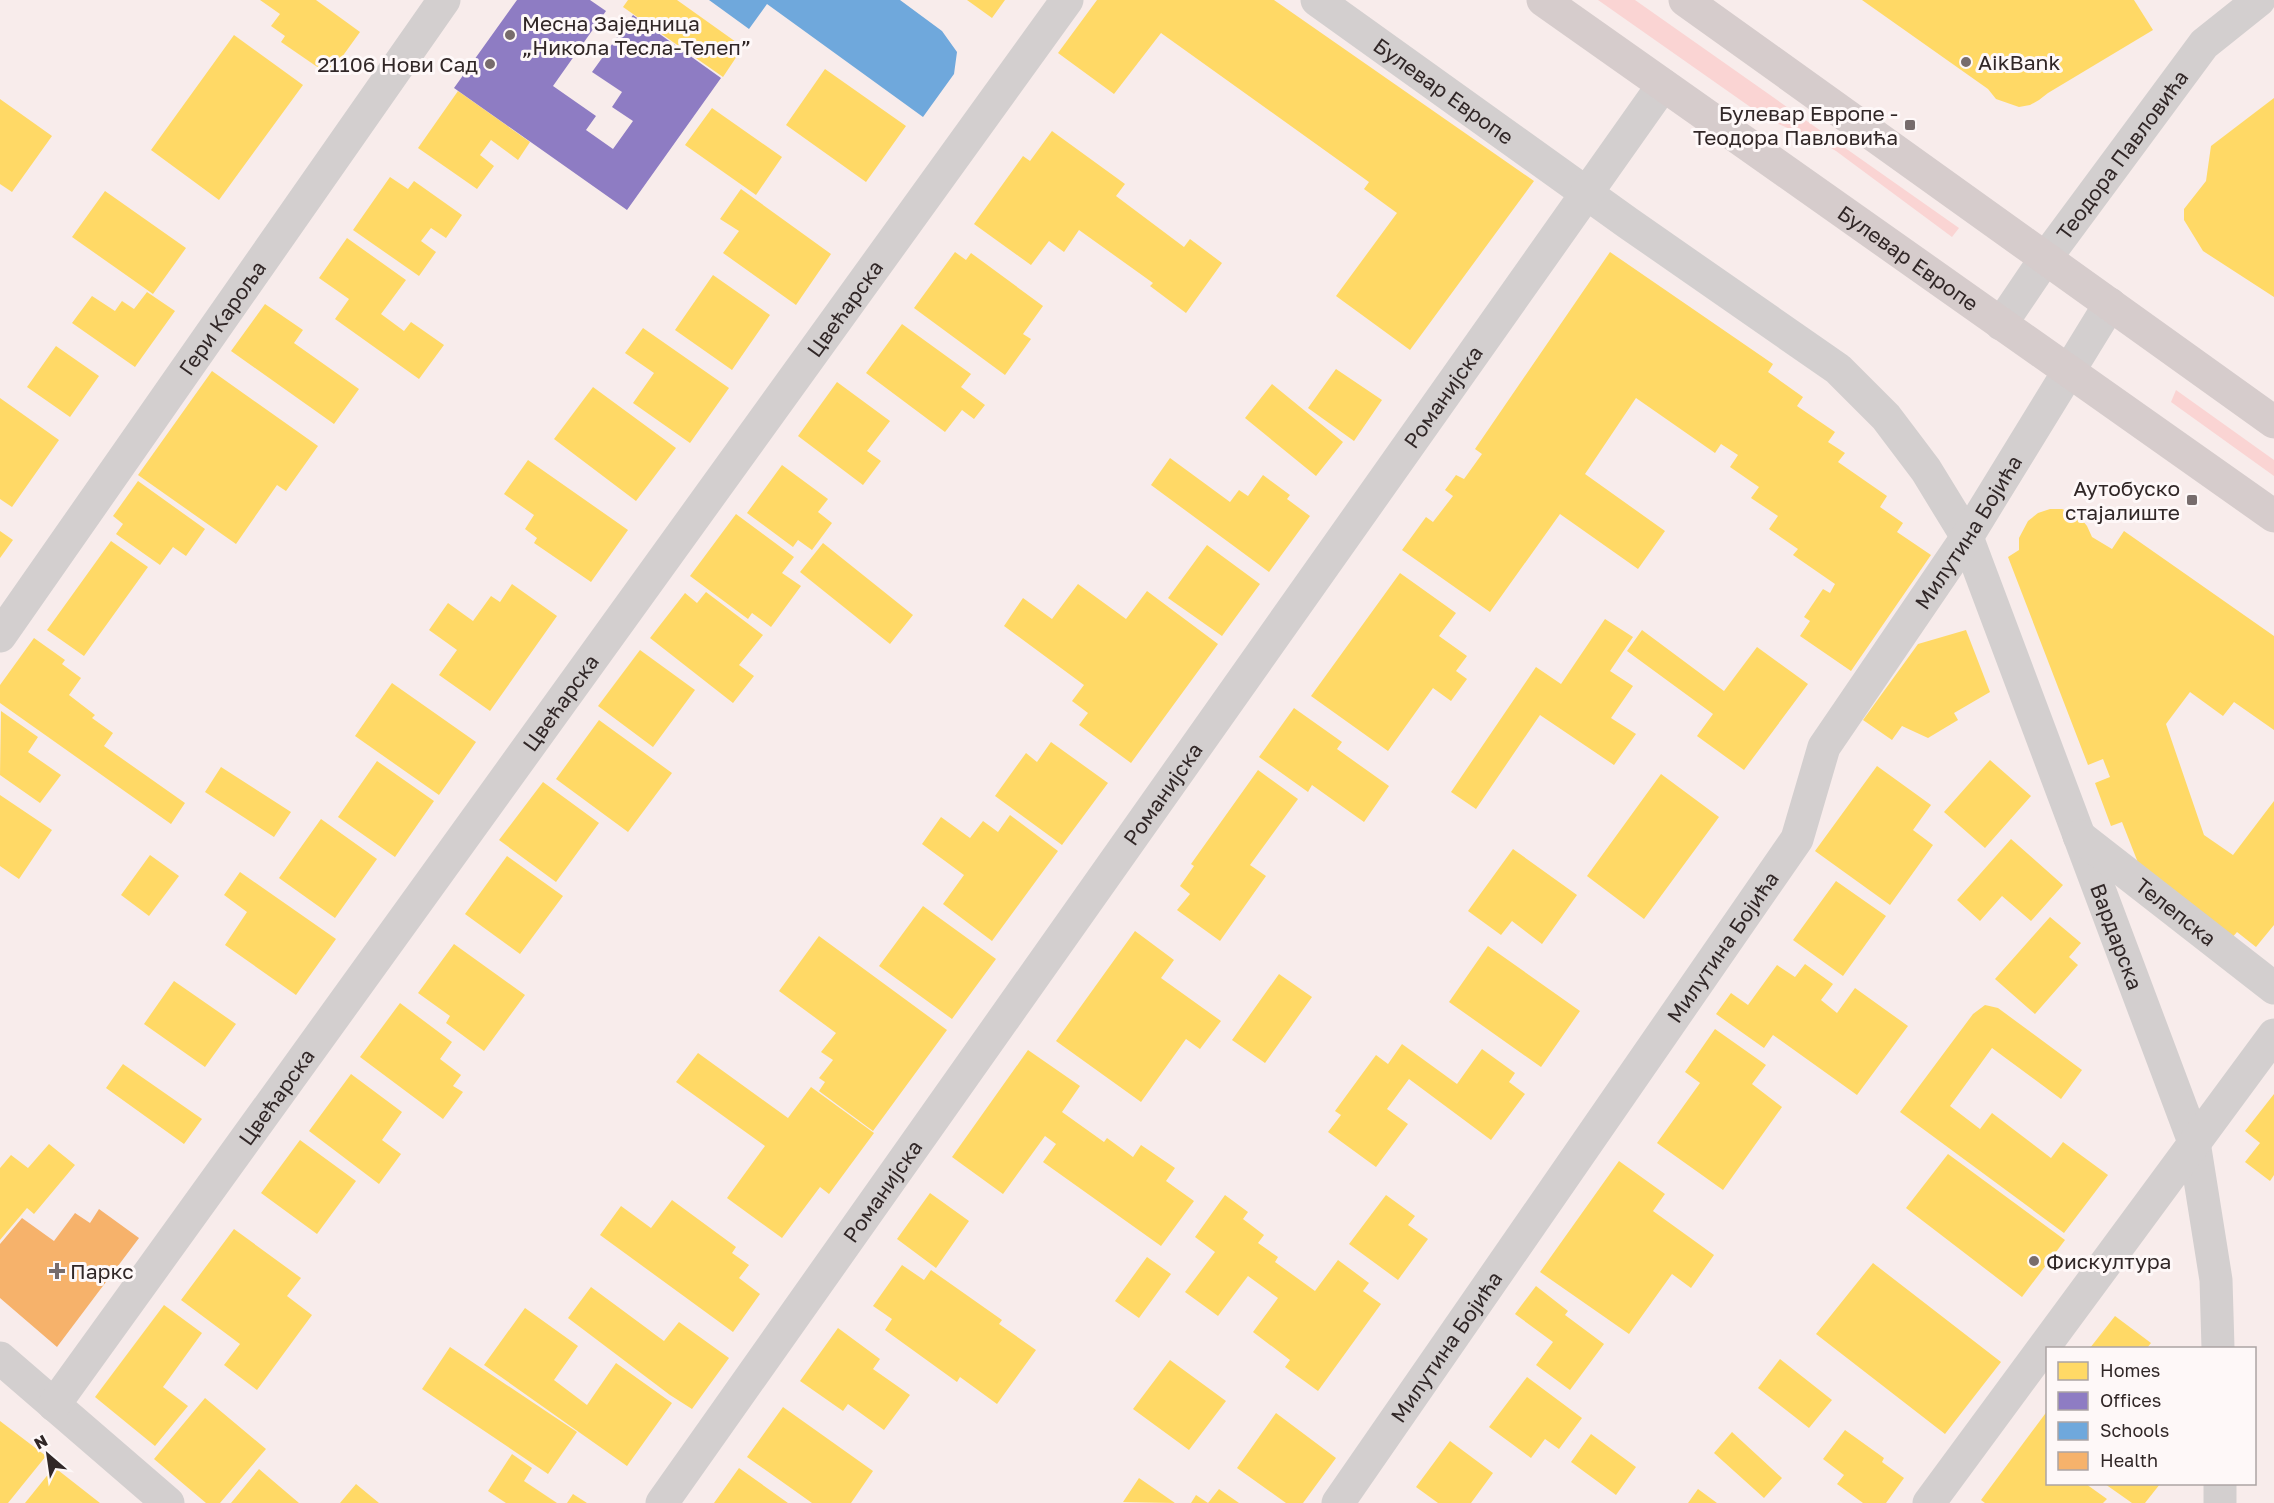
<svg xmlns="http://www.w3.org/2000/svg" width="2274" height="1503" font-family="'Golos Text',sans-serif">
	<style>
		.green { fill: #fad4d3 }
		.homes { fill: #ffd966 }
		.offices { fill: #8e7cc3 }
		.schools { fill: #6fa8dc }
		.health { fill: #f6b26b }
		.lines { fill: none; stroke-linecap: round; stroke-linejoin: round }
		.minor { stroke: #d3cfcf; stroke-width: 33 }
		.major { stroke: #d6cccc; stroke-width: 33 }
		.poi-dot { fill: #776c6c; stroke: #fef8f8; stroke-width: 2 }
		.labels { text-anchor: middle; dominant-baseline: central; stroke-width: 6; stroke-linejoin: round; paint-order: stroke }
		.poi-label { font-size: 21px; fill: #312727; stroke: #fef8f8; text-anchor: start }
		.street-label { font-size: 21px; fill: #312727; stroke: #fef8f8 }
	</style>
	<rect width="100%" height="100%" fill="#f8eceb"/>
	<path class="green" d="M1598 0H1635L1959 228 1952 237 1836 151C1814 138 1789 130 1766 118Z
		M2176 390 2274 460V476L2171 402Z"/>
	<path class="homes" d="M260 0H316L360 32 329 75 281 42 285 36 271 26 280 14Z
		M628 0H677L743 47 723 77 623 7Z
		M967 0H1005L992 18Z
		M1097 0H1274L1534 181 1410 350 1336 296 1397 213 1364 189 1369 182 1161 33 1114 94 1058 53Z
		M1862 0H2134L2153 30 2048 93 2039 100 2030 105 2019 107 1996 99 1988 89Z
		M234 35 303 85 219 200 151 150Z
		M825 69 906 126 866 182 786 125Z
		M458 91 530 142 518 160 491 140 480 155 494 166 477 189 418 148Z
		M2274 98V297L2203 251 2184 220V209L2206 181 2211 146Z
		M0 99 52 136 12 192 0 184Z
		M712 108 782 157 756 195 685 145Z
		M1052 131 1125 184 1116 196 1184 247 1190 239 1222 263 1186 313 1150 286 1153 283 1079 230 1064 252 1049 241 1031 265 974 224 1023 156 1030 161Z
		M390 177 408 189 414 181 462 215 446 238 431 228 421 241 436 252 419 276 353 230Z
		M741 189 831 254 796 305 723 253 739 231 720 219Z
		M105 191 186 248 153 294 72 237Z
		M347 238 406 280 381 314 404 331 411 322 444 345 419 379 335 319 349 299 319 278Z
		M955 252 966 260 971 253 1043 306 1023 334 1031 339 1005 375 914 308Z
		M1610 252 1773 364 1768 372 1803 397 1797 406 1835 432 1828 442 1845 453 1838 462 1887 496 1880 507 1903 523 1897 532 1931 555 1851 671 1800 636 1810 621 1804 617 1823 589 1830 593 1835 584 1793 555 1798 549 1769 529 1778 516 1751 498 1759 487 1730 467 1738 455 1721 444 1715 453 1636 398 1585 474 1665 531 1638 569 1560 514 1490 612 1402 550 1426 517 1433 522 1453 496 1445 490 1456 475 1464 479 1482 454 1475 449Z
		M713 275 770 315 732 370 675 330Z
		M147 292 175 311 135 367 72 323 92 296 115 311 122 301 134 309Z
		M265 304 303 330 294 343 359 389 334 424 231 351Z
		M902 324 971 374 961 387 985 405 974 419 962 410 945 432 866 373Z
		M643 328 729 388 690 443 633 403 654 373 625 353Z
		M56 346 99 376 70 417 27 387Z
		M1336 369 1382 400 1354 441 1308 408Z
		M212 371 318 446 286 491 277 485 236 544 138 475Z
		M837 382 890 421 867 451 881 461 863 485 798 436Z
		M1272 384 1343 442 1316 476 1245 418Z
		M593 387 676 448 636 501 554 439Z
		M0 398 59 440 12 507 0 499Z
		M1170 458 1230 502 1239 490 1248 496 1263 475 1290 495 1287 499 1310 516 1269 572 1151 485Z
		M528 460 628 530 591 582 534 543 537 538 525 529 534 515 504 494Z
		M782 465 828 499 818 512 832 523 812 550 798 540 793 547 747 513Z
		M138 481 205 529 186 556 173 547 160 565 116 534 123 524 113 516Z
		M2050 509H2062L2079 516 2087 526 2092 537 2112 549 2124 531 2274 636V730L2234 702 2223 716 2190 692 2166 724 2204 835 2233 855 2274 801V925L2256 947 2237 932 2225 946 2146 883 2122 822 2111 826 2095 783 2110 777 2103 759 2088 765 2008 557 2019 550V538L2028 521 2038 513Z
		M736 514 794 557 782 573 801 586 771 627 752 613 748 619 690 576Z
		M0 531 13 540 0 558Z
		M111 541 148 567 84 656 47 630Z
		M823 543 913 615 890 644 800 572Z
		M1207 545 1260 584 1222 636 1168 598Z
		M1400 573 1456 613 1439 636 1467 656 1456 671 1467 679 1451 701 1433 688 1388 751 1311 696Z
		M512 584 557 616 490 711 439 675 457 650 429 630 448 603 473 621 491 596 500 602Z
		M1078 584 1126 619 1147 591 1218 644 1131 763 1079 725 1088 713 1072 701 1084 685 1004 626 1023 598 1052 619Z
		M706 592 763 635 739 665 754 676 733 703 650 638 685 593 697 603Z
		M1605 619 1633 637 1610 671 1633 686 1611 718 1636 734 1614 765 1540 715 1476 809 1451 792 1536 667 1561 684Z
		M1642 630 1724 691 1757 647 1808 684 1744 770 1697 736 1713 714 1627 651Z
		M1966 630 1990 692 1954 713 1958 720 1928 738 1902 726 1892 740 1863 720 1918 644Z
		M34 638 65 660 62 664 81 678 69 695 95 715 92 718 113 733 104 746 185 803 171 824 0 703V685Z
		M640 650 695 690 653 747 598 706Z
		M392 683 476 742 439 795 355 736Z
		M1294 708 1342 742 1337 749 1389 786 1364 822 1312 785 1308 792 1259 757Z
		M1 711 38 737 28 752 61 775 40 803 0 775Z
		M599 720 672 773 628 832 556 779Z
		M1051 742 1108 783 1062 845 995 796 1026 753 1037 762Z
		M1990 760 2031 796 1985 848 1944 812Z
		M377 761 434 801 395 857 338 817Z
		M1877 766 1931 805 1913 830 1933 845 1890 905 1815 851Z
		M221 767 291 812 274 837 205 792Z
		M1258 770 1298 799 1250 865 1266 876 1220 941 1177 910 1190 894 1180 886 1194 866 1191 864Z
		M1661 774 1719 817 1644 919 1587 876Z
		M543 782 599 823 556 882 499 840Z
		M0 795 52 830 19 879 0 866Z
		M1010 815 1058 851 992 941 943 904 964 875 922 844 941 817 970 838 983 821 998 832Z
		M321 819 377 859 335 918 279 878Z
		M2011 839 2063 885 2031 921 2002 896 1980 921 1957 900Z
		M1513 849 1577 895 1542 944 1512 921 1501 935 1468 911Z
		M150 855 179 876 149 916 121 895Z
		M507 856 563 896 520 954 465 914Z
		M240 872 336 939 296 995 225 945 247 912 224 895Z
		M1836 881 1886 916 1843 976 1793 940Z
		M923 906 996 959 952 1019 879 966Z
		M2050 917 2081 943 2069 957 2078 965 2035 1014 1995 979Z
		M1135 931 1174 960 1161 978 1221 1021 1200 1049 1186 1039 1141 1102 1056 1041Z
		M819 936 947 1030 873 1131 819 1091 825 1082 819 1078 833 1060 821 1052 836 1033 779 991Z
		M454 944 525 995 484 1051 446 1023 450 1016 418 993Z
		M1488 946 1580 1011 1541 1067 1449 1002Z
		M1805 964 1833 984 1821 1000 1837 1013 1855 988 1908 1026 1857 1095 1773 1035 1764 1048 1716 1014 1731 993 1748 1005 1777 965 1795 977Z
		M1279 974 1312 997 1265 1063 1232 1040Z
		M174 981 236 1024 205 1067 144 1024Z
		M400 1003 452 1042 440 1059 461 1075 453 1086 463 1092 443 1119 360 1057Z
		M1985 1005 1998 1008 2082 1070 2061 1099 1992 1048 1950 1106 1980 1129 1992 1113 2051 1158 2063 1142 2108 1175 2064 1233 1900 1112 1973 1014Z
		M1715 1029 1766 1065 1752 1084 1782 1107 1723 1190 1657 1143 1700 1083 1685 1072Z
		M1402 1044 1457 1084 1482 1049 1515 1073 1509 1082 1525 1094 1491 1140 1409 1079 1387 1109 1408 1124 1376 1167 1328 1132 1341 1115 1335 1111 1376 1055 1388 1064Z
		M1028 1050 1080 1086 1062 1112 1104 1142 1107 1138 1133 1157 1141 1145 1175 1168 1166 1181 1194 1201 1161 1246 1043 1162 1056 1144 1045 1136 1003 1194 952 1157Z
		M698 1053 788 1118 811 1087 874 1133 829 1194 820 1187 782 1238 727 1198 765 1146 676 1082Z
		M123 1064 202 1119 184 1144 106 1088Z
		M351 1074 402 1112 382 1140 401 1154 379 1184 309 1131Z
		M2274 1094V1175L2270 1181 2245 1162 2260 1143 2245 1131Z
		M300 1140 356 1181 317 1234 261 1193Z
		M49 1144 75 1165 34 1214 27 1208 0 1240V1168L11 1155 28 1168Z
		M1948 1154 2065 1240 2022 1297 1906 1208Z
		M1619 1161 1665 1194 1653 1211 1714 1255 1691 1288 1672 1274 1629 1334 1540 1272Z
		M930 1193 969 1221 936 1268 897 1239Z
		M1225 1195 1248 1212 1243 1219 1264 1235 1258 1243 1278 1257 1275 1262 1315 1291 1338 1260 1369 1283 1363 1291 1381 1304 1318 1391 1285 1367 1290 1360 1253 1332 1278 1298 1248 1276 1218 1316 1185 1292 1215 1252 1195 1237Z
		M1386 1195 1415 1216 1408 1225 1428 1239 1398 1280 1349 1244Z
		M672 1200 736 1247 732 1253 749 1265 739 1278 760 1294 733 1332 600 1235 621 1206 651 1228Z
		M234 1229 301 1278 287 1296 312 1315 257 1390 224 1365 240 1344 181 1300Z
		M1147 1257 1171 1274 1139 1318 1115 1301Z
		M1873 1263 2001 1362 1945 1434 1816 1334Z
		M902 1265 924 1280 931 1270 1002 1320 999 1324 1036 1350 997 1404 960 1377 957 1382 885 1330 892 1319 873 1306Z
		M1536 1286 1568 1311 1565 1315 1604 1344 1570 1390 1536 1365 1553 1342 1515 1314Z
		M591 1287 664 1341 679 1322 729 1358 692 1409 670 1395 568 1318Z
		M164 1305 202 1333 163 1387 188 1406 155 1446 95 1397Z
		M525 1308 578 1346 554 1380 587 1405 616 1363 672 1403 627 1466 484 1365Z
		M2115 1316 2151 1343 2147 1348H2090Z
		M838 1328 880 1359 873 1369 910 1395 884 1430 848 1404 843 1411 800 1381Z
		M450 1347 577 1432 548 1474 422 1389Z
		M1780 1359 1832 1400 1809 1428 1758 1388Z
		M1170 1360 1226 1401 1189 1450 1133 1409Z
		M1527 1377 1582 1418 1559 1449 1545 1439 1531 1458 1489 1427Z
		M205 1398 266 1449 220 1503H206L154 1459Z
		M783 1407 873 1471 851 1503H812L747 1457Z
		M2048 1410V1484H2086L2107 1499 2103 1503H1985L1981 1500Z
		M1276 1413 1336 1458 1303 1503H1286L1237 1468Z
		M0 1421 46 1456 8 1503H0Z
		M1845 1430 1884 1458 1882 1462 1904 1478 1886 1503H1863L1837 1484 1844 1475 1823 1459Z
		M1732 1432 1782 1478 1764 1498 1714 1453Z
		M1591 1434 1636 1467 1616 1495 1571 1462Z
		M1450 1441 1493 1473 1471 1503H1438L1416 1487Z
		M512 1454 532 1468 524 1481 557 1503H506L488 1491Z
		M54 1467 100 1503H25Z
		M739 1468 788 1503H714Z
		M259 1469 299 1503H231Z
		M1139 1478 1175 1503 1123 1502Z
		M356 1484 379 1503H340Z
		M2105 1484H2160L2145 1503H2132Z
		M1219 1489 1239 1503H1208Z
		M1698 1489 1717 1503H1688Z
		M573 1494 587 1503H567Z
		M1196 1495 1208 1503H1191Z"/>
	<path class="offices" d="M517 0H590L606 11 553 86 596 116 586 130 613 149 633 121 612 107 622 92 592 72 633 15 721 78 627 210 454 88Z"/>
	<path class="schools" d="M709 0H900L942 31 957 52 954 74 923 117 767 4 749 29Z"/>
	<path class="health" d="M99 1209 139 1238 57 1347 0 1298V1244L22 1218 54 1241 75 1213 90 1223Z"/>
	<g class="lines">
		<g class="minor">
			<path id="s1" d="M1317 0 1628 223 1838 369 1886 417 1926 470 1967 537 2194 1142 2216 1280 2218 1348"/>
			<path id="s2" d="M2001 324 2045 259 2204 44 2259 0"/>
			<path id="s3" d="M0 636 444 0"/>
			<path id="s4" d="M2079 836 2274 988"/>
			<path d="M0 1358 168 1503"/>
			<path id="s5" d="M54 1405 1067 0"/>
			<path id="s6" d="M662 1503 1663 85"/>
			<path id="s7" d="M1338 1503 1797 839 1824 747 1967 537 2110 304"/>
			<path d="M1929 1503 2274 1035"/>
			<path d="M2220 1503V1484"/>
		</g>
		<g class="major">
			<path id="s8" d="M1543 0 2274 516"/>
			<path d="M1685 0 2274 422"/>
		</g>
	</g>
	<g class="poi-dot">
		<circle cx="510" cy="35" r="6"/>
		<circle cx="1966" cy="62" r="6"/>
		<circle cx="490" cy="64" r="6"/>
		<rect x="1904" y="119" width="12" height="12" rx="3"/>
		<rect x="2186" y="494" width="12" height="12" rx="3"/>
		<circle cx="2034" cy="1261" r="6"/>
		<path d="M54 1262h6v6h6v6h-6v6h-6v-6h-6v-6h6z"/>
	</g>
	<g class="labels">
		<g class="poi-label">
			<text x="522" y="23">Месна Заједница<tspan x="522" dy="24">„Никола Тесла-Телеп”</tspan></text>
			<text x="1978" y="62">AikBank</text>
			<text x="478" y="64" text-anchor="end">21106 Нови Сад</text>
			<text x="1898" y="113" text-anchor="end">Булевар Европе -<tspan x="1898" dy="24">Теодора Павловића</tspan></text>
			<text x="2180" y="488" text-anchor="end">Аутобуско<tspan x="2180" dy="24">стајалиште</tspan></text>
			<text x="2046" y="1261">Фискултура</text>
			<text x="70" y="1271">Паркс</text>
		</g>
		<g class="street-label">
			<text stroke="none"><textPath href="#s1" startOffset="156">Булевар Европе</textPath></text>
			<text stroke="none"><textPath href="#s2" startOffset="208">Теодора Павловића</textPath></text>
			<text stroke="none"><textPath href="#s8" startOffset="447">Булевар Европе</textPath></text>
			<text stroke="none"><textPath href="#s5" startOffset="1352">Цвећарска</textPath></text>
			<text stroke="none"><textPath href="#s3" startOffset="388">Гери Кароља</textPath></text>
			<text stroke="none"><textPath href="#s6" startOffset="1354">Романијска</textPath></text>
			<text stroke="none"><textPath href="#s7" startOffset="1162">Милутина Бојића</textPath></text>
			<text stroke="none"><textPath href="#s5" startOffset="866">Цвећарска</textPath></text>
			<text stroke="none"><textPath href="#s6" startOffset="868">Романијска</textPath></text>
			<text stroke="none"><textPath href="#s4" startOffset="123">Телепска</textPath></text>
			<text stroke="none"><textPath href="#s1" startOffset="1278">Вардарска</textPath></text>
			<text stroke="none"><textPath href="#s7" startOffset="676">Милутина Бојића</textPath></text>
			<text stroke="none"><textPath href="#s5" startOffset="380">Цвећарска</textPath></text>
			<text stroke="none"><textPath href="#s6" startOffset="382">Романијска</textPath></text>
			<text stroke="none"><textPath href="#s7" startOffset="190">Милутина Бојића</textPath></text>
		</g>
	</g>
	<rect x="2046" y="1347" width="210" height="138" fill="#fef8f8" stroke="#aca4a4" stroke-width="1.5"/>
	<rect x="2058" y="1362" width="30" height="18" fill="#ffd966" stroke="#aca4a4" stroke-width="1.5"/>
	<text x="2100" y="1377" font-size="18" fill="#312727">Homes</text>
	<rect x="2058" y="1392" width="30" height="18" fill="#8e7cc3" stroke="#aca4a4" stroke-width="1.5"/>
	<text x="2100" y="1407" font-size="18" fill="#312727">Offices</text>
	<rect x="2058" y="1422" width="30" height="18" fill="#6fa8dc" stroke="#aca4a4" stroke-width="1.5"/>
	<text x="2100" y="1437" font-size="18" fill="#312727">Schools</text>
	<rect x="2058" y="1452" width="30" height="18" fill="#f6b26b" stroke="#aca4a4" stroke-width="1.5"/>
	<text x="2100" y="1467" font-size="18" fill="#312727">Health</text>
	<g transform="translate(48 1455) rotate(331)" stroke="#fef8f8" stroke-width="4.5" paint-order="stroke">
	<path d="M0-4.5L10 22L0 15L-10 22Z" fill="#312727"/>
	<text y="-9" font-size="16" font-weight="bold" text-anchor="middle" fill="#312727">N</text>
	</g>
</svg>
